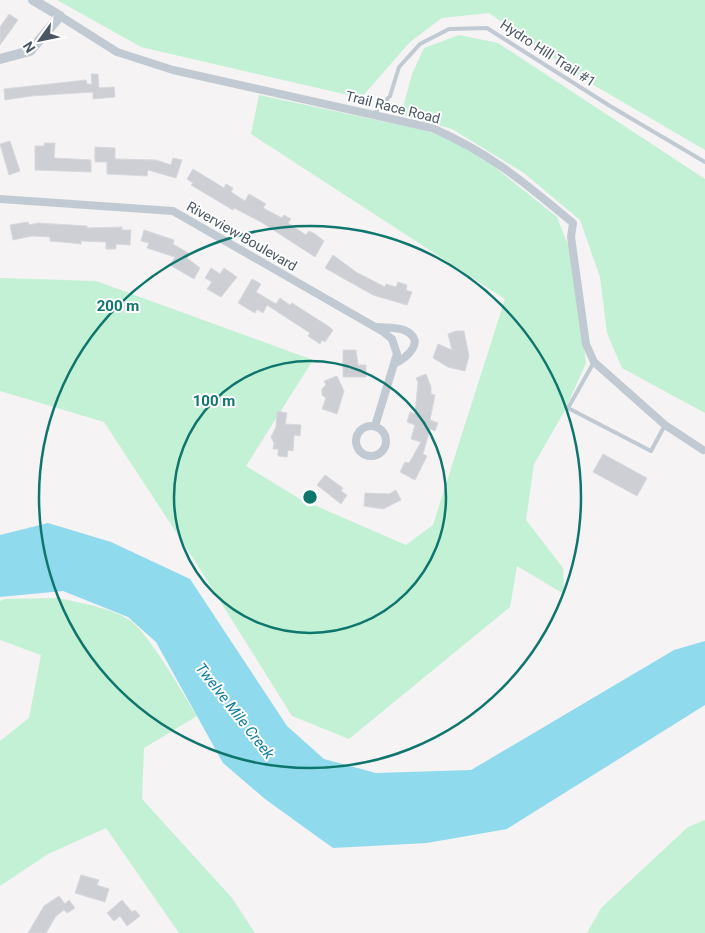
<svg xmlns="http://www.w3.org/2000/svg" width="705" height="933" font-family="Roboto,sans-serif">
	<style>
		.green { fill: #c3f1d5 }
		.water { fill: #90daee }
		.building { fill: #cdcfd5; stroke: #d7d9de }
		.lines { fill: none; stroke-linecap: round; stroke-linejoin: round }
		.service { stroke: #c1cad2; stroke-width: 4 }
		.minor { stroke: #c1cad2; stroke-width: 8 }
		.tertiary { stroke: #c1cad2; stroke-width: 10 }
		.ring { fill: none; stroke: #0f766e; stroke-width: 2.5 }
		.labels { text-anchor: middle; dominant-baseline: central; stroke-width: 4; stroke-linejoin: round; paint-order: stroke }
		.street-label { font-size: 14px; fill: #4a5661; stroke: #fff }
		.water-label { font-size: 15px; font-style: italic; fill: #0c7c9b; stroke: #fff }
		.centre { fill: #0f766e; stroke: #fff; stroke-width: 2.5 }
		.ring-label { font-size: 15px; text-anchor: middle; font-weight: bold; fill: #0f766e; stroke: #fff; stroke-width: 4; stroke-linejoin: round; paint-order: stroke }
	</style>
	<rect width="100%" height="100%" fill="#f5f3f3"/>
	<path class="green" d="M57 0H705V150L585 80 489 13 442 18 410 42 361 98 141 47Z
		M459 35 498 43 705 179V413L622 368 607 333 600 277 580 220 524 173 452 129 401 115 412 74 424 48Z
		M259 95 428 131 476 152 557 217 574 260 586 363 564 412 534 464 526 520 563 568 564 594 517 566 510 607 349 739 292 716 193 558 104 422 0 391V278L96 281 313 360 246 466 300 499 406 545 433 525 505 299 251 134Z
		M58 598C81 603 107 607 128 619 148 631 183 694 197 716L144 748 142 799 232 898 255 933H179L106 828 48 854 0 886V741L29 718 41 655 0 640V601L5 599Z
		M705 820V933H587L601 908 688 827Z"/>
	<path class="water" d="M48 523 111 542 190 579 287 726 324 759 376 773 471 770 674 650 705 641V705L507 829 427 843 333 848 265 799 223 763 156 642 128 617 63 591 0 597V535Z"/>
	<path class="building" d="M9 14 18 20 0 45V27Z
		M91 74H98L99 88 114 87 115 97 93 99V92L31 96 5 100 4 89 86 80 87 84H92Z
		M10 141 20 171 9 175 0 144Z
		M44 143H55L54 158 91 160V172L35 170V146H44Z
		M95 147 115 148V159L156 160 171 165 173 158 182 160 176 178 148 170 147 176 107 174V162H95Z
		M193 169 224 188 226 184 233 188 231 192 245 201 249 194 266 204 263 208 282 218 284 215 291 219 288 223 306 235 309 231 315 234 324 241 315 257 261 222 234 208 233 210 191 185 193 183 187 179Z
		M28 222 29 225 38 223 87 226V228L122 227V230H131L130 245 116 244V249H106V242L81 241V244L72 243 50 241V237L32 236 13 240 10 225Z
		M144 230 174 240 173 244 190 254 187 258 200 268 194 279 170 265 175 257 147 248 149 243 141 241Z
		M333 255 356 272 385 287 386 284 396 287 398 282 407 285 406 290 412 292 407 305 373 295 325 268Z
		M211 268 220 274 224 268 237 277 221 297 207 289 212 282 205 278Z
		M252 279 261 284 256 292 276 304 280 298 290 305 292 303 328 326 333 330 325 342 322 340 320 344 308 336 310 333 267 305 263 313 257 309 255 313 238 303Z
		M456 331H464L469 356 465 371 448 367 433 358 438 344 452 350 448 334Z
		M343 350H356L358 365H366V377H343Z
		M426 374 431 387V394L435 395 430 420 438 423 435 431 430 429 423 454 427 456 415 480 400 472 405 462 409 463 421 442 411 439 415 425 407 422 410 412 415 414 418 382 416 378Z
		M337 376 344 391 337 414 322 409 326 398 322 395V389L326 385 324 381Z
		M277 411 287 413 285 424 301 425 300 436 294 435 293 451 288 450 287 457 278 456V449H273L274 443 271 437 276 427Z
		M603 454 647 478 637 496 593 472Z
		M325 475 343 488 341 491 347 495 341 504 317 485Z
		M396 490 401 500 383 509 364 506 365 493 389 494Z
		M81 875 99 880 97 885 109 889 105 902 75 893Z
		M59 896 65 904 69 900 75 908 67 913 64 910 56 916 46 933H28L44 906Z
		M122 900 132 912 135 910 140 916 127 926 120 916 114 921 107 913Z"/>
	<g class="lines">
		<path class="service" d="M374 114 390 96 399 67 420 44 449 29 487 28 610 106 705 162
			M594 362 568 408 651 451 665 425"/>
		<path class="minor" d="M60 16 117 52 173 70 432 128C490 153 525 183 573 223L571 237 586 344 594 362 665 425 703 450
			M0 199 173 211 382 331 392 339 397 354 375 426
			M377 327C385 328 396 327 404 330 428 341 406 358 394 364
			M356 441a15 15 0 1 1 30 0a15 15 0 1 1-30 0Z"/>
		<path class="tertiary" d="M0 59 30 51 60 16 33 0"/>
	</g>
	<g class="ring">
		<circle cx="310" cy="497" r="136"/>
		<circle cx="310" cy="497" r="271"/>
	</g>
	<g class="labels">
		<g class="street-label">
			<text transform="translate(548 53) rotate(33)">Hydro Hill Trail #1</text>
			<text transform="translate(393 107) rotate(14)">Trail Race Road</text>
			<text transform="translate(242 236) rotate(30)">Riverview Boulevard</text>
		</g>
		<g class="water-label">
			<text transform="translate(235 711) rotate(52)">Twelve Mile Creek</text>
		</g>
	</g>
	<circle cx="310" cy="497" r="8" class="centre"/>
	<g class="ring-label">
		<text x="118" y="311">200 m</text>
		<text x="214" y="406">100 m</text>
	</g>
	<g transform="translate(40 40) rotate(237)" stroke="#ffffff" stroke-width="4" paint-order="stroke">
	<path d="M0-4L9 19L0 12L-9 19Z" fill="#4a5661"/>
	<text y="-8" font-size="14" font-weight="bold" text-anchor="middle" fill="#4a5661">N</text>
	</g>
</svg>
